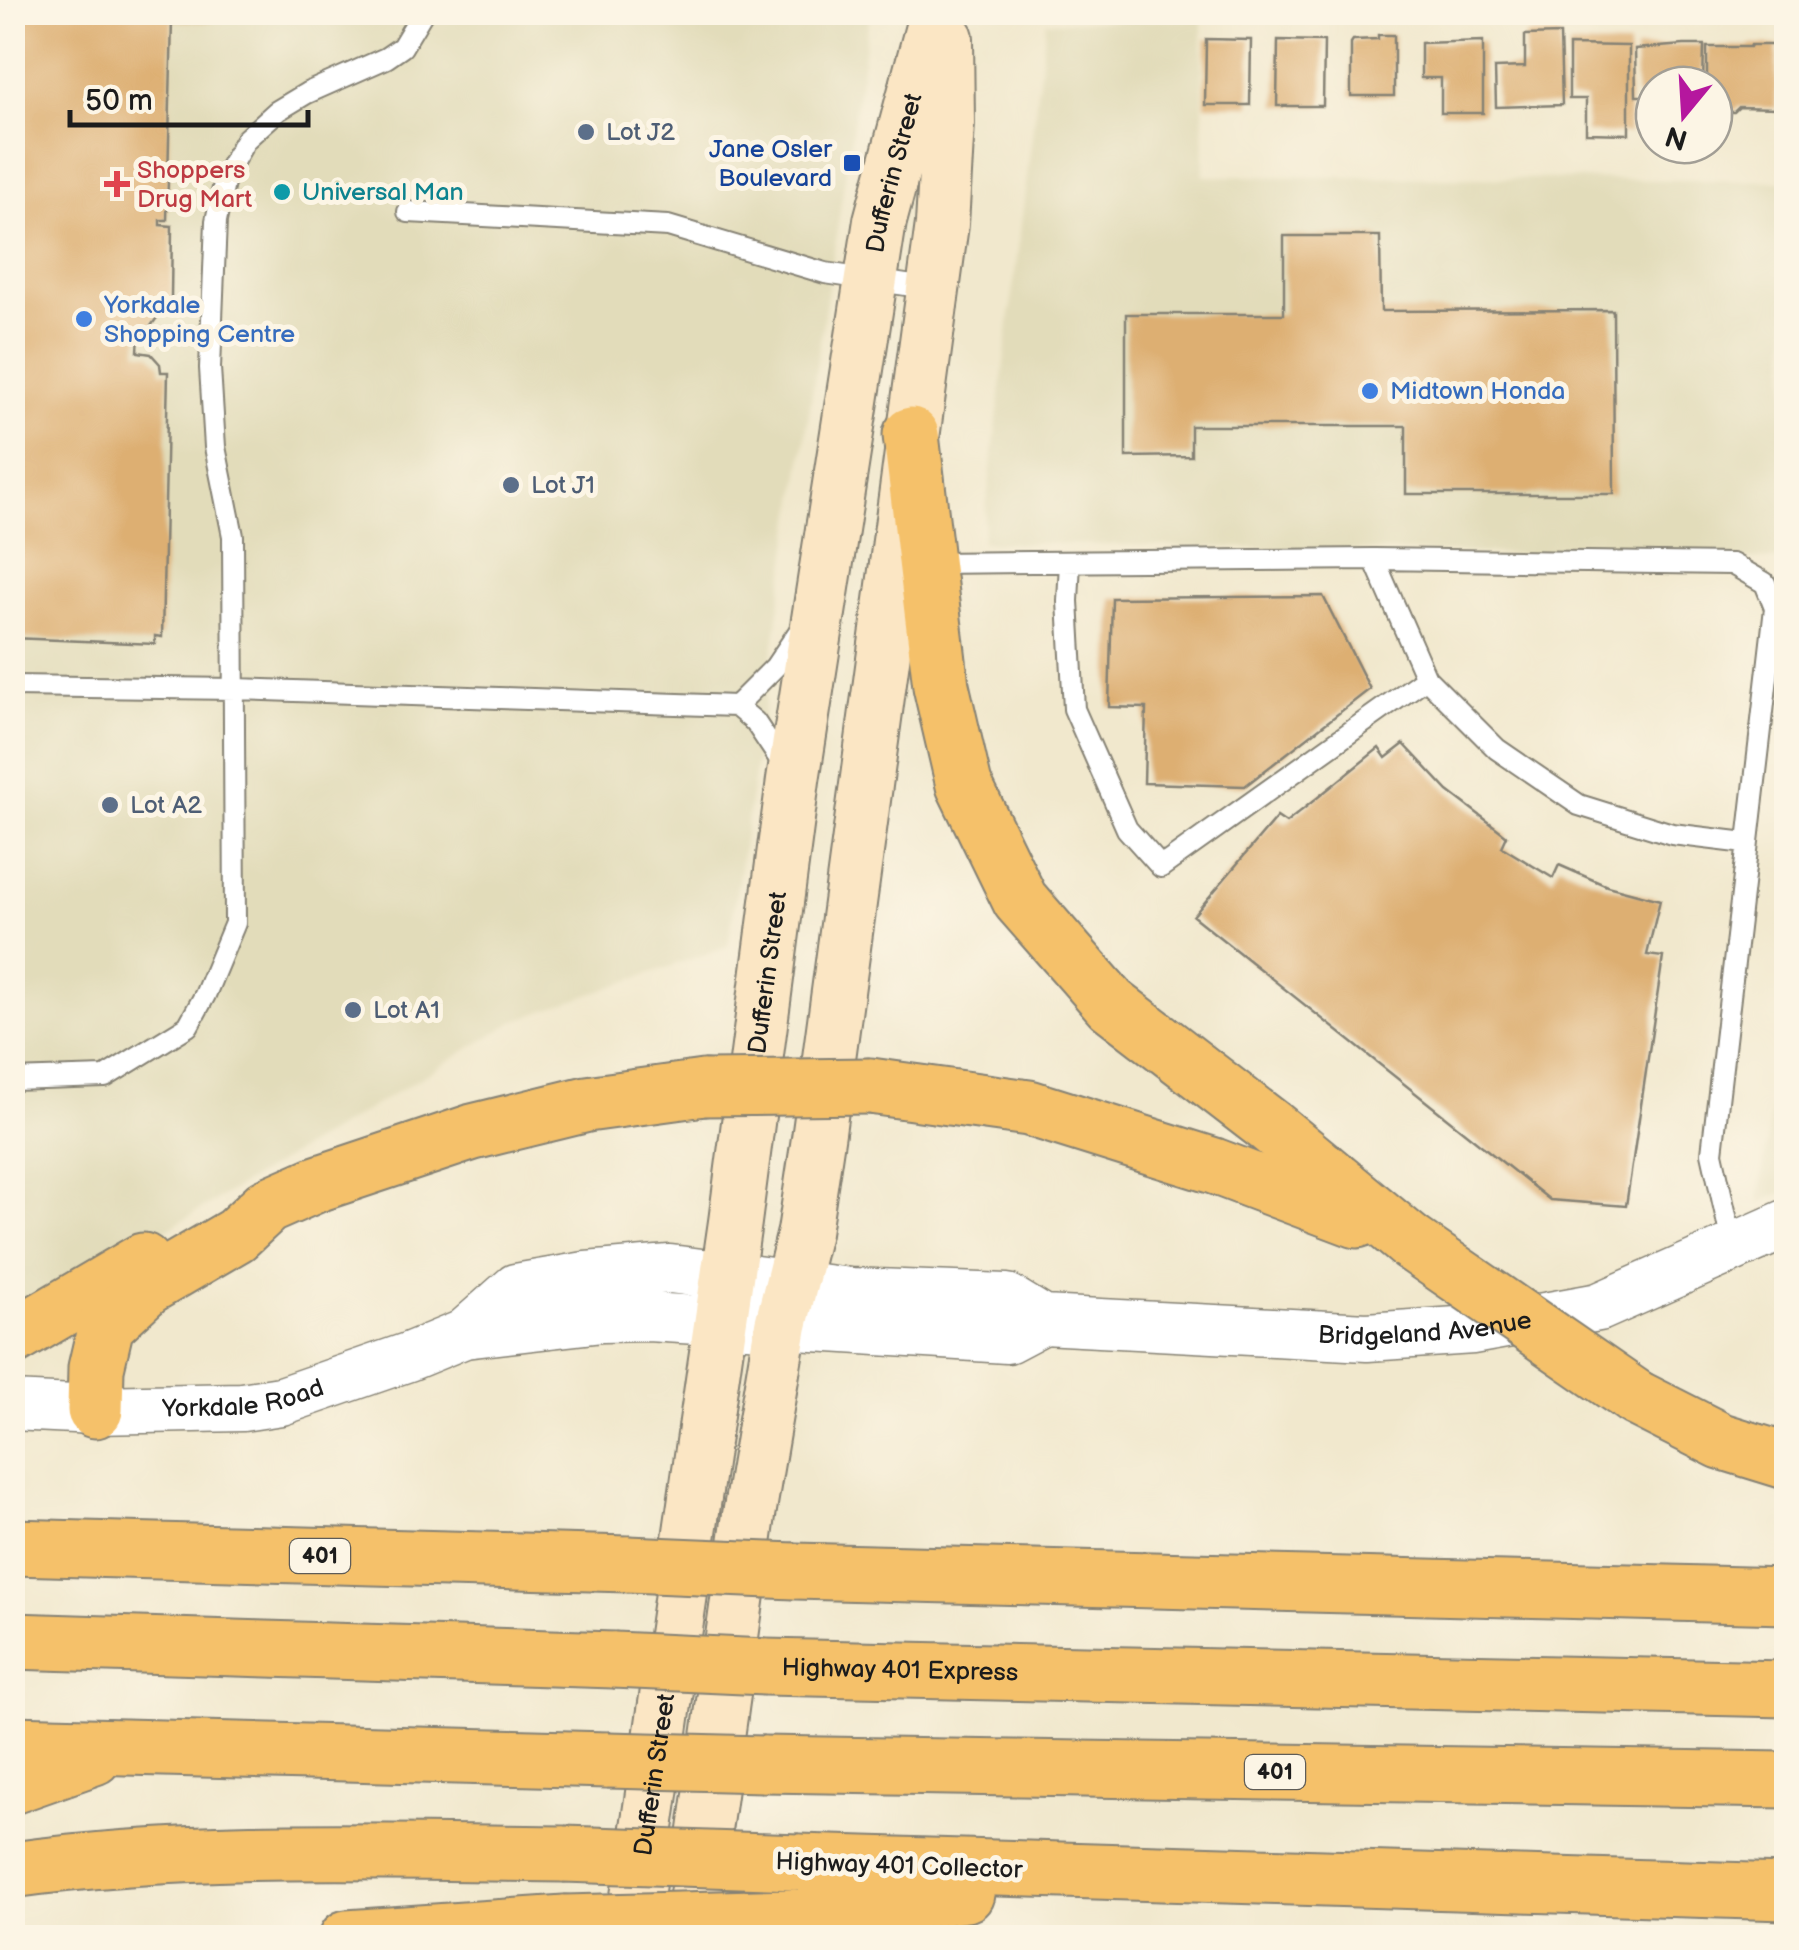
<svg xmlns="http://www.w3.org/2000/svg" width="1799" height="1950" font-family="'Balsamiq Sans',sans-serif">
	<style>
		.built { fill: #e2dcba }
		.building { fill: #ddaf72 }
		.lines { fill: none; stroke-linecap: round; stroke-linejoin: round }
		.service-casing { stroke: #868274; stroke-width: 24 }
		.tertiary-casing { stroke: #868274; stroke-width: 51 }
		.secondary-casing { stroke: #868274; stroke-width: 56 }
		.motorway-casing { stroke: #868274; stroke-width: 59 }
		.service { stroke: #fff; stroke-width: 20 }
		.tertiary { stroke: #fff; stroke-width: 48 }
		.secondary { stroke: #fbe6c4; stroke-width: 52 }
		.motorway { stroke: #f5c16b; stroke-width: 55 }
		.motorway-bridge-casing { stroke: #868274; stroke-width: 59; stroke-linecap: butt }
		.motorway-bridge { stroke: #f5c16b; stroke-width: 55 }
		.service-dot { fill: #5c6f8a; stroke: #fcf5e5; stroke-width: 4 }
		.transit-dot { fill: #1a4fb4; stroke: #fcf5e5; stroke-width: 4 }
		.health-dot { fill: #e0444e; stroke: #fcf5e5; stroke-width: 4 }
		.culture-dot { fill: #0f9aa8; stroke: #fcf5e5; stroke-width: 4 }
		.shop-dot { fill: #3f7fe0; stroke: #fcf5e5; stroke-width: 4 }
		.labels { text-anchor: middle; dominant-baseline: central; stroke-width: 10; stroke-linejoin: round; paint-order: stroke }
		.shield { fill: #fcf5e5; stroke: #5f5d58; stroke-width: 2.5 }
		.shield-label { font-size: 22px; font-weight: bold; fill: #1c1c1c }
		.service-label { font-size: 25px; fill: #4e5e75; stroke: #fcf5e5; text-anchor: start }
		.transit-label { font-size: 25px; fill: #164399; stroke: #fcf5e5; text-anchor: end }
		.health-label { font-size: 25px; fill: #be3a42; stroke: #fcf5e5; text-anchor: start }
		.street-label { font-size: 25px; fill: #1c1c1c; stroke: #fcf5e5 }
		.culture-label { font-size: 25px; fill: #0d838f; stroke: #fcf5e5; text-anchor: start }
		.shop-label { font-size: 25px; fill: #366cbe; stroke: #fcf5e5; text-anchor: start }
	</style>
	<rect width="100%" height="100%" fill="#fcf5e5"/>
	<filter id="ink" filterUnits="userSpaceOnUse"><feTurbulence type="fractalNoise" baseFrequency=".01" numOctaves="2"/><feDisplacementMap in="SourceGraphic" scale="20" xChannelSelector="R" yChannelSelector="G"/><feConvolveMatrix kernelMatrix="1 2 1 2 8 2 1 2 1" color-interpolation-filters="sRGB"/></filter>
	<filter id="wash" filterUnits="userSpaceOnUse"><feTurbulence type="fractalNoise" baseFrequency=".0048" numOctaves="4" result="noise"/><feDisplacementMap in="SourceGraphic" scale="40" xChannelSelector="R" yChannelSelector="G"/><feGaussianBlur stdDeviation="2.25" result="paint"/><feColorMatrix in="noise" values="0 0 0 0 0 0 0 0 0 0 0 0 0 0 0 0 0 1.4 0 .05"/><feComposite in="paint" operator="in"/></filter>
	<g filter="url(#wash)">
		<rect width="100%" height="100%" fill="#f1e8cd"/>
		<path class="built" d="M13 13H870L728 946 515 1021 13 1322Z
			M1202 19 1204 176 1786 181V560L982 542 1046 22Z
			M1786 991V1191L1759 1203Z"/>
		<g id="blocks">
			<path class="building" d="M12 12H212V22L172 20 167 220H160V225L172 226 171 298 146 333H139L138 352 151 354 160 364 161 372H168L162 637 155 636V644L12 638Z
				M1560 34 1562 105 1496 107 1495 68 1525 67V35Z
				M1378 35H1394V96H1351V43L1353 40 1378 39Z
				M1206 39 1251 40 1250 105H1205Z
				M1278 40 1324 41 1323 106H1277Z
				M1483 41V113H1441V78H1421V43Z
				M1569 45 1629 46V134L1586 133V99H1569Z
				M1684 45H1704L1703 85H1654V96H1636L1635 49Z
				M1751 45H1777L1776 108 1739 107 1734 112H1726L1721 107H1714V85H1707V47H1750Z
				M1284 236H1380L1381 311 1613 310 1614 494H1406V426H1191V456L1126 457V314H1284Z
				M1323 596 1370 689 1245 786 1144 783 1146 708 1109 707 1112 598Z
				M1404 744 1448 791 1507 836 1502 847 1553 878 1559 865 1607 886 1660 900 1647 955 1663 957 1626 1206 1550 1200 1193 916 1277 817 1286 823 1379 748 1386 758Z"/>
		</g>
	</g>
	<g filter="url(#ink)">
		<use href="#blocks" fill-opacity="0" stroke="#868274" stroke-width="2.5"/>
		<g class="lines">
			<g class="service-casing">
				<path id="service" d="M408 212 668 226 825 273 933 289
					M1374 559 1426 678 1497 749 1579 805 1672 834 1746 843
					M1070 562 1068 601 1074 709 1127 829 1161 867 1426 678
					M931 563 1374 559 1732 564 1765 583 1775 608 1712 1153 1733 1247
					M12 686 236 689 736 706 755 722 785 767
					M736 706 775 667 802 627
					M12 1080 105 1077 188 1026 205 995 235 923 233 536 215 447 210 368 216 221 226 174 246 139 277 111 307 93 386 58 402 47 423 12"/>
			</g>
			<g class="tertiary-casing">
				<g id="tertiary">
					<path id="s1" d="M464 1334 516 1288 586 1276 670 1269 850 1292 1007 1298 1043 1320 1367 1337 1473 1330 1599 1307 1786 1224"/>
					<path id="s2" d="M12 1406 95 1410 242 1407 281 1401 408 1357 464 1334 602 1318 648 1317 1007 1339 1043 1320"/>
				</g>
			</g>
			<g class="secondary-casing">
				<g id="secondary">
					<path id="s3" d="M631 1938 735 1222 793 780 880 221 936 12"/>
					<path d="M690 1938 749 1515 781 1325 804 1232 819 1132 942 224 948 123 947 38"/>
				</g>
			</g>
			<g class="motorway-casing">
				<g id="motorway">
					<path d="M911 435 941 686 964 785 1020 900 1111 1004 1271 1127 1410 1242"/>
					<path d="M870 1086 1029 1108 1214 1166 1357 1220"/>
					<path d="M12 1338 143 1261"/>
					<path d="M1636 1398 1721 1441 1786 1461"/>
					<path d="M95 1410 96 1368 106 1325 147 1287 236 1235 267 1206 317 1184 473 1132 587 1104 704 1088"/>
					<path d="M12 1547 628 1564"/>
					<path d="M795 1571 1786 1596"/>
					<path d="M12 1641 614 1660"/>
					<path id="s4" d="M765 1667 1786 1689"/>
					<path d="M12 1744 608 1760"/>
					<path d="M763 1764 1786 1780"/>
					<path d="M12 1786 94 1757"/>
					<path d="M799 1862 1786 1892"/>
					<path d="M12 1870C194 1845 381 1852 564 1854"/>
					<path d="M794 1917 966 1894"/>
					<path d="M347 1938 565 1923"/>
				</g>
			</g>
			<use href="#service" class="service"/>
			<use href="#tertiary" class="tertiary"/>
			<use href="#secondary" class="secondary"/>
			<use href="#motorway" class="motorway"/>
			<g class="motorway-bridge-casing">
				<path id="motorway-bridge" d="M704 1088 870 1086
					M1410 1242 1636 1398
					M628 1564 795 1571
					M614 1660 765 1667
					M608 1760 763 1764
					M564 1854 799 1862
					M565 1923 794 1917"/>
			</g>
			<use href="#motorway-bridge" class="motorway-bridge"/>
		</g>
	</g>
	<g class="service-dot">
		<circle cx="586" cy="132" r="10"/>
		<circle cx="511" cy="485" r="10"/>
		<circle cx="110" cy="805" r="10"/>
		<circle cx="353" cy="1010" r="10"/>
	</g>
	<rect class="transit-dot" x="842" y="153" width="20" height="20" rx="5"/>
	<path class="health-dot" d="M112 169h10v10h10v10h-10v10h-10v-10h-10v-10h10z"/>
	<circle class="culture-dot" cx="282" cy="192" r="10"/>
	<g class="shop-dot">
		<circle cx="84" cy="319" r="10"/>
		<circle cx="1370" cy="391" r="10"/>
	</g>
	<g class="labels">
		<g class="shield">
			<rect x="290" y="1539" width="60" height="34" rx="8"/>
			<rect x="1245" y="1755" width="60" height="34" rx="8"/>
		</g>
		<g class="shield-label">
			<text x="320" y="1556">401</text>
			<text x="1275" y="1772">401</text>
		</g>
		<g class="service-label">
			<text x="606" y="132">Lot J2</text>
			<text x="531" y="485">Lot J1</text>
			<text x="130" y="805">Lot A2</text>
			<text x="373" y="1010">Lot A1</text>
		</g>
		<g class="transit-label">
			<text x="832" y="149">Jane Osler<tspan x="832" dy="29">Boulevard</tspan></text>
		</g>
		<g class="health-label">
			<text x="137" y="170">Shoppers<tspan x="137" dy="29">Drug Mart</tspan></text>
		</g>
		<g class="street-label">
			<text stroke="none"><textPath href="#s3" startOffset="1785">Dufferin Street</textPath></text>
			<text stroke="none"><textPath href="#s3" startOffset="975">Dufferin Street</textPath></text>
			<text stroke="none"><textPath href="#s1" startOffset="988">Bridgeland Avenue</textPath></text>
			<text stroke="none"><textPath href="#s2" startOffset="232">Yorkdale Road</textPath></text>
			<text stroke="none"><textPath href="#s4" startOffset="135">Highway 401 Express</textPath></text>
			<text stroke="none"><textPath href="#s3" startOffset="165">Dufferin Street</textPath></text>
			<text transform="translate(899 1866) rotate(2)">Highway 401 Collector</text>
		</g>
		<g class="culture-label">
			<text x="302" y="192">Universal Man</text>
		</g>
		<g class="shop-label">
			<text x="104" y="305">Yorkdale<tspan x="104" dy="29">Shopping Centre</tspan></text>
			<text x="1390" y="391">Midtown Honda</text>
		</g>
	</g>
	<rect width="1799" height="1950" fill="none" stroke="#fcf5e5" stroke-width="50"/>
	<g transform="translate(1684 115) rotate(198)"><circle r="48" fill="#fcf5e5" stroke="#a29e95" stroke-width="2.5"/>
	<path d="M0-8L18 38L0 25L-18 38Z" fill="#b5179e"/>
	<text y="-15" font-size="28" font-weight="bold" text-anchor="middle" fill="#1c1c1c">N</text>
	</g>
	<path d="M70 110v15h238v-15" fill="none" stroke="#1c1c1c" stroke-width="5"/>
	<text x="85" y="110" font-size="30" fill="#1c1c1c" stroke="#fcf5e5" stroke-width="8" paint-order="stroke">50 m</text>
</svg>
